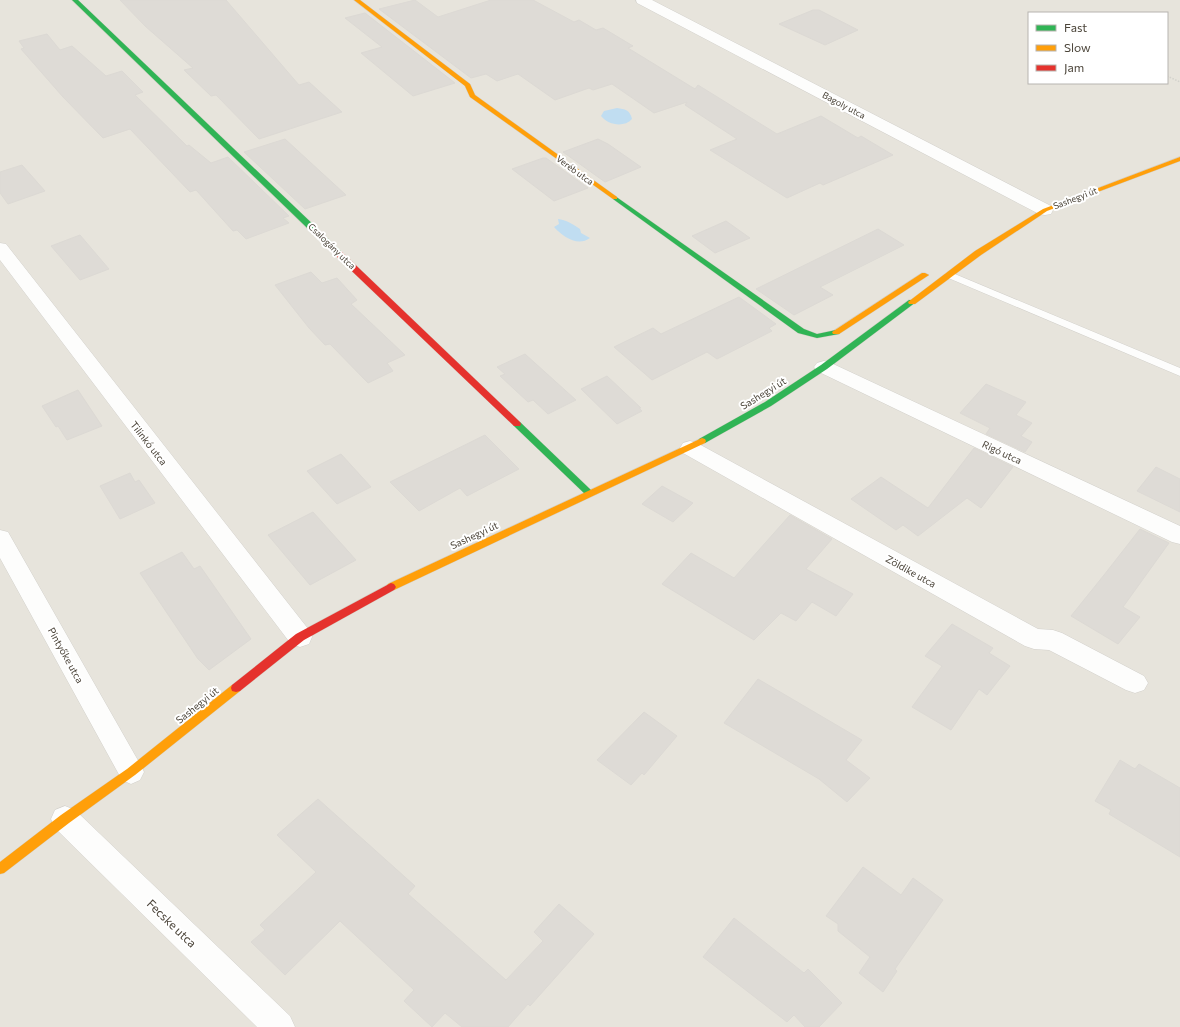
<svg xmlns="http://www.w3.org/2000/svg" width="1180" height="1027" font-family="Commissioner,sans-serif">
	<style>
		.residential { fill: #e7e4dc; fill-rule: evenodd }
		.water { fill: #c0ddf1 }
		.building { fill: #dedbd6; stroke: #dcd9d4 }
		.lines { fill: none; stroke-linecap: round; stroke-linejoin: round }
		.lane-casing { stroke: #d2d0cb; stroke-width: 1 }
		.street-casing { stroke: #d2d0cb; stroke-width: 1 }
		.fast-casing { stroke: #d3cfc5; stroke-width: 1 }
		.slow-casing { stroke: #d3cfc5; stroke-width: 1 }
		.jam-casing { stroke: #d3cfc5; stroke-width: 1 }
		.path { stroke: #d3d2cc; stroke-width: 1.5; stroke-dasharray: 1.5 1.5; stroke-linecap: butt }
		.lane { fill: #fdfdfc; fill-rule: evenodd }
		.street { fill: #fdfdfc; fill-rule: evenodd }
		.fast { fill: #30b455; fill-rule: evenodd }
		.slow { fill: #ff9f0a; fill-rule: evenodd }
		.jam { fill: #e5322d; fill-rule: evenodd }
		.labels { text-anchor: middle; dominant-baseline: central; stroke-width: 4; stroke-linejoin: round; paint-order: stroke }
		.far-street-label { font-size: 9px; fill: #4b4439; stroke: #fff }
		.street-label { font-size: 10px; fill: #4b4439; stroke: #fff }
		.near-street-label { font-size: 12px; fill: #4b4439; stroke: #fff }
	</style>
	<rect width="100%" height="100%" fill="#f4f2ee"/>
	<path class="residential" d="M0 0H1180V1027H0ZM1029 13H1167V83H1029Z"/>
	<path class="water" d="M617 108C625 109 630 110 632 119 624 128 608 125 601 116L604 111Z
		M558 219C566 220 573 224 580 229L581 233 590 238C578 247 563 237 554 227L559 224Z"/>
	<path class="building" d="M120 0H226L299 85 309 82 342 112 259 139 216 95 211 96 184 70 193 68 145 26Z
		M415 0 438 17 491 0H533L574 22 579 20 596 30 603 28 633 46 628 48 695 89 698 85 777 134 821 116 858 138 861 136 893 155 823 185 820 183 787 198 710 150 737 139 685 105 687 102 654 113 612 84 593 90 589 88 555 100 518 74 497 81 486 74 471 78 379 9Z
		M813 10H819L858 30 825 45 779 24Z
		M365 13 455 83 413 96 361 53 382 47 345 18Z
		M47 34 60 50 72 46 106 76 122 71 143 92 135 95 187 146 189 145 211 163 228 157 289 216 283 218 289 223 246 239 237 230 233 231 196 190 190 192 130 129 103 138 63 97 21 49 24 48 19 41Z
		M285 139 346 195 305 209 244 152Z
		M598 139 608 144 641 167 605 182 563 152Z
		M543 158H546L588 188 554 201 512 169Z
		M22 165 45 191 8 204 0 193V172Z
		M726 221 750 238 715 253 692 236Z
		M878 229 904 245 820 287 833 295 794 315 756 289Z
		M80 235 109 269 80 280 51 246Z
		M311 272 322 283 337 278 357 300 351 304 405 355 387 363 393 371 368 383 330 344 325 345 309 328 275 285Z
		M739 297 776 324 769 328 772 331 717 359 707 352 652 380 614 347 653 328 661 334Z
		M525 354 576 400 548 414 533 400 528 402 500 376 505 374 497 367Z
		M607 376 641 408H639L642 411 617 424 581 389Z
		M986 384 1026 402 1016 415 1032 423 1021 436 1032 442 1025 452 986 434 990 428 960 413Z
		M78 390 102 426 67 440 58 426 56 427 42 406Z
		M485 435 519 469 467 496 460 488 419 511 390 482Z
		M974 448 1013 467 981 508 967 498 918 536 903 525 896 530 851 499 881 477 928 508Z
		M341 454 371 487 337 504 307 471Z
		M1156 467 1180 479V512L1137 491Z
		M130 473 135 482 139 480 155 503 120 519 100 486Z
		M662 486 693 503 673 522 642 504Z
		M313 512 356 560 310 585 268 535Z
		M790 515 832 539 806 569 853 594 836 616 812 602 796 621 781 613 754 640 662 584 691 553 734 578Z
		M1140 529 1169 543 1123 607 1140 617 1118 644 1071 616 1104 575Z
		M182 552 194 569 200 566 251 639 209 670 198 659 140 573Z
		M952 624 993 648 989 653 1010 666 987 695 979 689 951 730 912 707 942 666 925 656Z
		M758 679 862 740 846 760 870 778 847 802 819 779 724 723Z
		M644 712 677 736 644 775 642 773 631 785 597 760Z
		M1120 760 1135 769 1139 764 1180 788V857L1109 814 1111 810 1095 801Z
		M318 799 415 886 408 894 506 980 543 941 534 932 559 904 594 934 530 1006 528 1004 508 1027H462L445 1013 432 1027 404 1001 414 990 340 921 285 975 251 942 265 930 260 925 316 872 277 835Z
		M863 867 901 895 913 878 943 900 895 969 897 971 883 992 859 973 870 957 838 931V924L826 916Z
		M734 918 804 973 808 969 842 1003 819 1027H805L794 1015 787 1022 703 957Z"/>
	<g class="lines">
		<g class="lane-casing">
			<path id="lane" d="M950 272 1180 368V376L946 277 945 275 946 273Z"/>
		</g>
		<g class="street-casing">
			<path id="street" d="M636 0H652L1051 206 1053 210 1051 214 1045 215 1039 214 637 3Z
				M0 243 6 244 309 630 312 637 309 644 300 647 291 644 0 260Z
				M824 361 831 363 1180 526V544L1172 542 817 371 814 367 817 363Z
				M690 441 697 443 1038 629 1053 630 1062 633 1144 676 1148 683 1144 690 1135 693 1126 690 1049 650 1034 649 1025 646 683 453 680 448 683 443Z
				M0 530 8 532 140 764 144 772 140 780 131 784 122 780 0 558Z
				M65 806 75 810 290 1016 295 1027H257L55 828 51 819 55 810Z"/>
		</g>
		<g class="fast-casing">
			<path id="fast" d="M72 0H78L341 251V255H335Z
				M615 196 804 329 817 334 836 330 840 332 839 334 817 338 798 333 613 199V197Z
				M909 300H915L916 302 827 369 771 406 705 443H699L698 441 699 439 765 402 821 365Z
				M517 421 520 422 592 491 593 493 592 495H586L514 426 513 424 514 422Z"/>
		</g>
		<g class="slow-casing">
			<path id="slow" d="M354 0H360L470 84 475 95 617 197V199H613L470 97 465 86Z
				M1180 157V161L1047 211 981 255 915 304H909L908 302 975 251 1043 209Z
				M922 273H925L929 275 839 334H833L832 332Z
				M702 438 705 439 706 441 705 443 394 590H388L386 587 388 584Z
				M236 684 240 685 241 688 240 691 135 775 69 823 4 873 0 874V862L61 815 127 769 232 685Z"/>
		</g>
		<g class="jam-casing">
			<path id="jam" d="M335 251H341L520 422 521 424 520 426H514L335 255Z
				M391 583 394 584 396 587 394 590 304 640 240 691 236 692 232 691 231 688 232 685 296 634Z"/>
		</g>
		<path class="path" d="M1167 76 1180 82"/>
		<use href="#lane" class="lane"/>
		<use href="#street" class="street"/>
		<use href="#fast" class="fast"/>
		<use href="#slow" class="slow"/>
		<use href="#jam" class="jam"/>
	</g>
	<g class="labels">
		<g class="far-street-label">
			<text transform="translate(844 105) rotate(28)">Bagoly utca</text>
			<text transform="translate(575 170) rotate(36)">Veréb utca</text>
			<text transform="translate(1075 198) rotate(-21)">Sashegyi út</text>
			<text transform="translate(332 246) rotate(44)">Csalogány utca</text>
		</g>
		<g class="street-label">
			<text transform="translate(763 393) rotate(-32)">Sashegyi út</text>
			<text transform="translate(149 443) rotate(52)">Tilinkó utca</text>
			<text transform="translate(1002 452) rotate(25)">Rigó utca</text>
			<text transform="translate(474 535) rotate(-25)">Sashegyi út</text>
			<text transform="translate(911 571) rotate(29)">Zöldike utca</text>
			<text transform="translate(66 655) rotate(61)">Pintyőke utca</text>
			<text transform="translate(197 705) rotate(-39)">Sashegyi út</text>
		</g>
		<g class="near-street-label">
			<text transform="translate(172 923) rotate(44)">Fecske utca</text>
		</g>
	</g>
	<rect x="1028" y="12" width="140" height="72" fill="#ffffff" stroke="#b7b4b0"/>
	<rect x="1036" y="25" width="20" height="6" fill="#30b455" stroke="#b7b4b0"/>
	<text x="1064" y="32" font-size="12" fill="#4b4439">Fast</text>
	<rect x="1036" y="45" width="20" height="6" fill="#ff9f0a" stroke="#b7b4b0"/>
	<text x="1064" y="52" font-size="12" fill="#4b4439">Slow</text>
	<rect x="1036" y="65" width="20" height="6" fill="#e5322d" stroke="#b7b4b0"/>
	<text x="1064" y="72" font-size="12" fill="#4b4439">Jam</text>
</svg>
